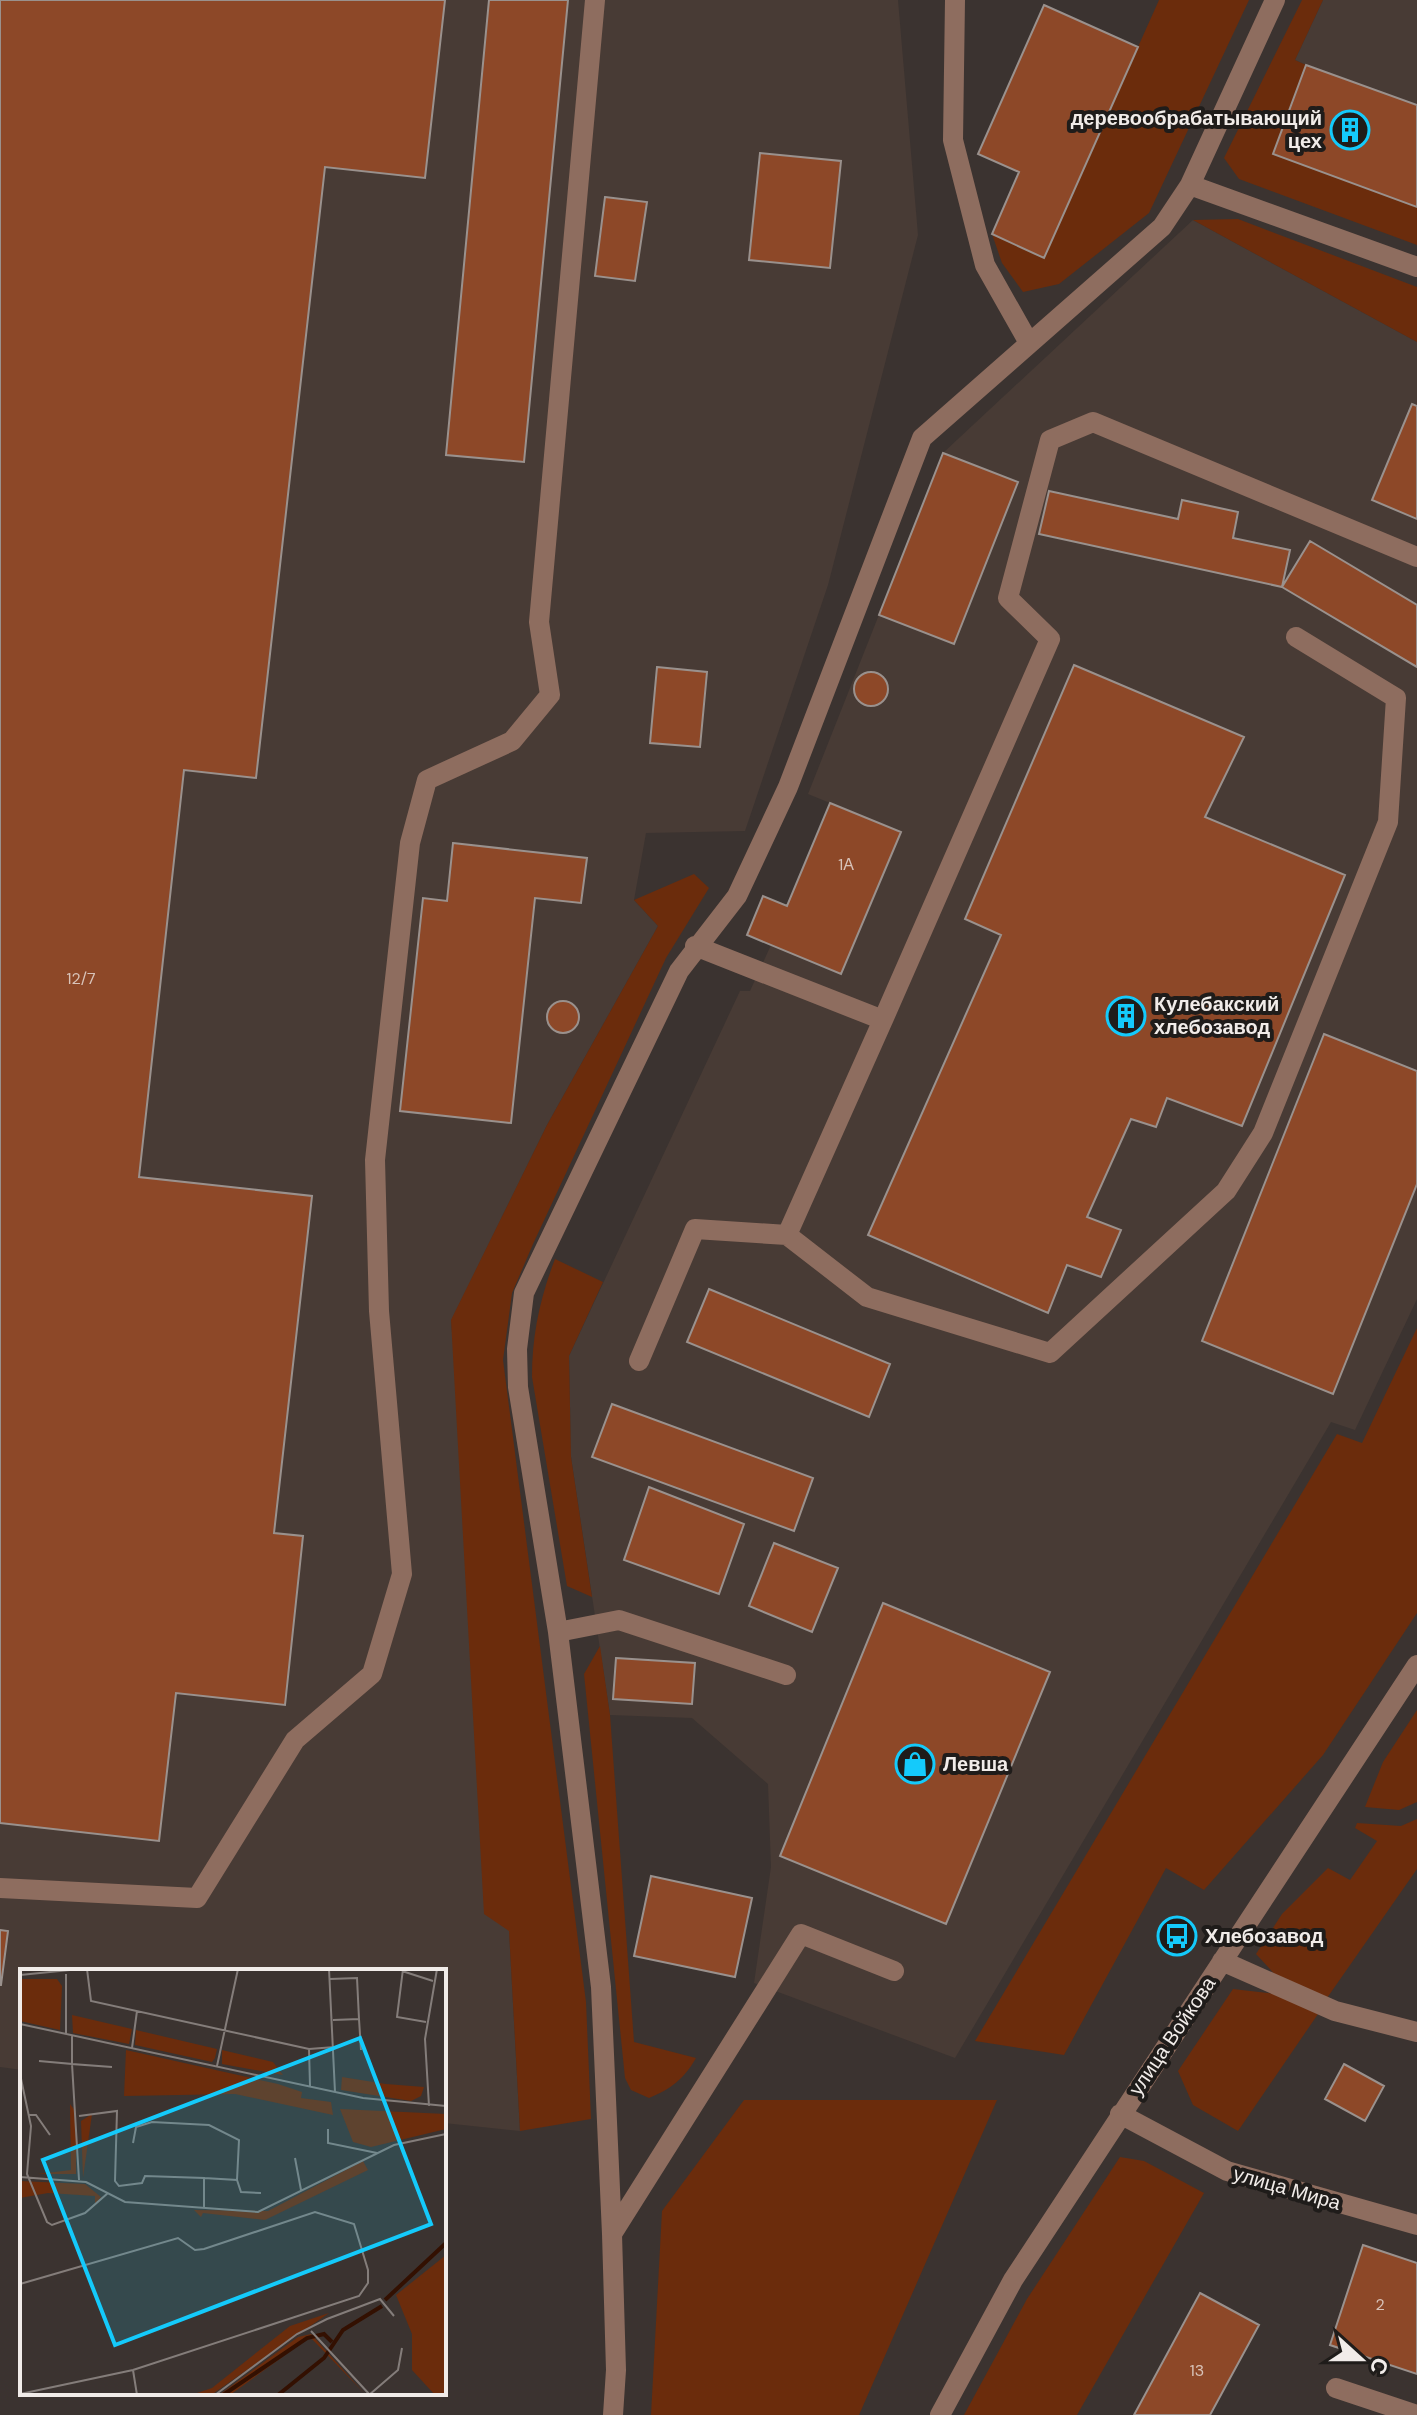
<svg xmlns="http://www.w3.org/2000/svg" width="1417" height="2415" font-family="'DM Sans',sans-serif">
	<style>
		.built { fill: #483b35 }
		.green { fill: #6b2c0c }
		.building { fill: #8d4828; stroke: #9a918d; stroke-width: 2 }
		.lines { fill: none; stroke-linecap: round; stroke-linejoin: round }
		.minor { stroke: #8e6d5f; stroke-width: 20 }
		.labels { text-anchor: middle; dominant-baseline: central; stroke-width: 8; stroke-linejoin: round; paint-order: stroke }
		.number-label { font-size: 16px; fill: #d8c3b9 }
		.poi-label { font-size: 20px; font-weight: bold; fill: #f1ece9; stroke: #1f1c1a; text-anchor: start }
		.street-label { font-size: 20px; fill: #f1ece9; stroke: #1f1c1a }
		.inset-river { fill: none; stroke: #331001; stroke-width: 4 }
		.inset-road { fill: none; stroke: #847d7a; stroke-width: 2 }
		.view { fill: #14cafb; fill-opacity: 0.15; stroke: #14cafb; stroke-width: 4 }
		.inset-edge { fill: none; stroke: #f1ece9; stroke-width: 4 }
	</style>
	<rect width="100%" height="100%" fill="#3b3330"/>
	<path class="built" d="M0 0H898L918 235 828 585 745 831 646 833 634 900 658 926 547 1125 451 1321 509 1930 520 2131 444 2123V1971H22V2070L0 2067Z
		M1323 0H1417V207L1273 154 1306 65 1295 60Z
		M1193 220 1417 342V1299L1355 1430 1331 1422 955 2058 754 1983 771 1867 768 1784 692 1718 610 1715 571 1457 569 1356 740 991H750L771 945 747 935 763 896 788 905 830 803 808 794 943 453Z"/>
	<path class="green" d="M1159 0H1249L1149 213 1059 284 1023 292 1002 263 992 234 1044 257Z
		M1302 0H1323L1295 60 1306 65 1273 154 1417 207V245L1239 179 1224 158Z
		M1238 219 1417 287V342L1193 220Z
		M694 874 709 888 666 958 533 1244 512 1293 503 1360 586 2002 591 2119 520 2131 509 1931 484 1914 451 1320 547 1125 658 926 634 900Z
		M555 1259 603 1282 569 1356 571 1457 592 1597 567 1586 532 1377C532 1335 540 1298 555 1259Z
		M1417 1328V1613L1323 1755 1204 1890 1166 1868 1064 2055 975 2041 1337 1434 1362 1443Z
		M600 1646 610 1715 634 2042 696 2058C684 2079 671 2089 649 2098L631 2090 625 2078 584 1674Z
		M1417 1710V1802L1399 1810 1365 1807 1383 1762Z
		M1417 1819V1869L1327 1998 1280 1980 1256 1954 1282 1914 1328 1868 1350 1880 1377 1841 1355 1828 1357 1823 1401 1826Z
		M1233 1989 1276 1994 1318 2014 1238 2131 1193 2105 1178 2071Z
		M744 2100H997L859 2415H651L662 2211Z
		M1120 2157 1144 2161 1204 2193 1077 2415H964L1027 2299Z"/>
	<path class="building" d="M0 0H445L425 178 325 167 256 778 184 770 139 1177 312 1196 274 1533 303 1536 285 1705 176 1693 159 1841 0 1823Z
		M489 0H568L524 462 446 455Z
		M1044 5 1138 47 1044 258 992 234 1019 172 978 154Z
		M1306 65 1417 105V207L1273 154Z
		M760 153 841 161 830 268 749 260Z
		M605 197 647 202 635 281 595 276Z
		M1412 404 1417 406V519L1372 500Z
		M943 453 1018 482 954 644 879 615Z
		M1049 491 1178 519 1182 500 1238 512 1233 538 1290 550 1282 587 1039 534Z
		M1310 541 1417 605V667L1282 587Z
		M1074 665 1244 737 1205 817 1345 875 1242 1126 1167 1098 1156 1127 1131 1119 1087 1217 1121 1230 1101 1277 1067 1265 1048 1313 868 1235 1001 935 965 919Z
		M657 667 707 672 700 747 650 743Z
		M854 689a17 17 0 1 1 34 0a17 17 0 1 1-34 0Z
		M830 803 901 832 841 974 747 935 763 896 787 906Z
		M453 843 587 858 581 903 535 898 511 1123 400 1111 423 898 447 901Z
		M547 1017a16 16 0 1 1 32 0a16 16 0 1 1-32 0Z
		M1324 1034 1417 1071V1184L1333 1394 1202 1341Z
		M709 1289 890 1364 869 1417 687 1342Z
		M612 1404 813 1478 794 1531 592 1457Z
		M649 1487 744 1524 719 1594 624 1560Z
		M774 1543 838 1568 812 1632 749 1606Z
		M883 1603 1050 1672 946 1924 780 1856Z
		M616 1658 695 1663 692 1704 613 1699Z
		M651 1876 752 1898 735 1977 634 1956Z
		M0 1930 8 1931 1 1985H0Z
		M1344 2064 1384 2086 1365 2121 1325 2099Z
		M1363 2245 1417 2263V2374L1330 2345Z
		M1200 2293 1259 2325 1210 2415H1134Z"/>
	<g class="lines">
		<path class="minor" d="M955 0 953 140 985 265 1029 343
			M1190 185 1417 267
			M695 946 883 1020 1050 639 1008 598 1050 440 1093 422 1417 557
			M787 1235 867 1297 1050 1353 1226 1191 1263 1133 1388 822 1396 698 1296 637
			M639 1361 695 1229 787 1235 883 1020
			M558 1632 619 1620 786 1675
			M0 1888 197 1898 295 1740 372 1674 402 1574 379 1311 375 1160 410 843 427 780 512 741 550 695 539 622 595 0
			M1222 1961 1335 2011 1417 2032
			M1120 2114 1227 2171 1417 2225
			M612 2234 801 1934 894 1971
			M1336 2388 1417 2415
			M613 2415 616 2370 612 2234 601 1987 558 1632 518 1387 517 1349 524 1293 679 971 737 896 788 787 922 438 1162 227 1190 185 1275 0
			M940 2415 1013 2280 1417 1665"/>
	</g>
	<defs>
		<g id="building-ring" transform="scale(2)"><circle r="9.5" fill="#1f1c1a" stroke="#14cafb" stroke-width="1.5"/><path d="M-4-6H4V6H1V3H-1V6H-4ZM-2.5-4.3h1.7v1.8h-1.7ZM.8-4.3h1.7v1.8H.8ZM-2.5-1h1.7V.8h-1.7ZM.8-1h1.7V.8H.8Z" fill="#14cafb"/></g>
		<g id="shop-ring" transform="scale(2)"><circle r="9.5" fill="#1f1c1a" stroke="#14cafb" stroke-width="1.5"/><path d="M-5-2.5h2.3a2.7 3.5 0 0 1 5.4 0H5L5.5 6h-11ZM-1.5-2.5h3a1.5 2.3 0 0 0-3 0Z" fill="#14cafb"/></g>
		<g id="bus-ring" transform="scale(2)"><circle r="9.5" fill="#1f1c1a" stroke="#14cafb" stroke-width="1.5"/><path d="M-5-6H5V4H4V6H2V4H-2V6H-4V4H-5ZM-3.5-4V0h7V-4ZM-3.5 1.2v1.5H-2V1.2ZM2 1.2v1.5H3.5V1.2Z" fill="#14cafb"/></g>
	</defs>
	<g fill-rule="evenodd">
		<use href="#building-ring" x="1350" y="130"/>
		<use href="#building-ring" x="1126" y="1016"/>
		<use href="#shop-ring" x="915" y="1764"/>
		<use href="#bus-ring" x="1177" y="1936"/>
	</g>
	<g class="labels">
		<g class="number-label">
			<text x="846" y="864">1А</text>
			<text x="81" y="978">12/7</text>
			<text x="1380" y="2304">2</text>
			<text x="1197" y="2370">13</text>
		</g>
		<g class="poi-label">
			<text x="1322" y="118" text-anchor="end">деревообрабатывающий<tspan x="1322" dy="23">цех</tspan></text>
			<text x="1154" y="1004">Кулебакский<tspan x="1154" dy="23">хлебозавод</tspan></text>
			<text x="943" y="1764">Левша</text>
			<text x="1205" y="1936">Хлебозавод</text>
		</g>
		<g class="street-label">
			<text transform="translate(1172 2036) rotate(-56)">улица Войкова</text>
			<text transform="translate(1287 2188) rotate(16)">улица Мира</text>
		</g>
	</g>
	<g transform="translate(20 1969)">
		<rect width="426" height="426" fill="#3b3330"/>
		<path d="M0 10H37L42 17 40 61 0 52ZM52 46 112 60 109 75 53 64ZM116 61 197 80 195 89 192 93 115 76ZM106 81 258 115 282 123 281 129 311 133 313 146 215 125 104 127ZM202 81 253 93 263 106 202 95ZM322 108 366 115 404 118 401 127 391 132 321 121ZM50 135 56 143V205H18L51 201ZM320 140 426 145V160L351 178 333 173ZM72 145 63 209 61 152ZM343 192 348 201 245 251 183 244 181 248 174 241 248 242ZM0 212 65 215 81 228 75 235V227L28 224 0 229ZM426 286V426H415L392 401V365L376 326ZM309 344 194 424 171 426 192 419 270 357ZM291 365 344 424 290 368 210 426H199L278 368Z" fill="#6b2c0c"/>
		<path class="inset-river" d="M365 331 426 274M203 426 287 369 304 365 312 373M258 426 304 389 323 361 362 337"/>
		<path class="inset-road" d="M67 0 71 32 289 80 315 78M309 0 315 123M383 0 377 48 406 53M382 2 413 12M46 5V65M0 6 60 0M310 10 337 9 339 50M313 51 339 50 341 81M0 55 343 129 426 137M52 66V95L92 98M112 79 117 42M289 80 290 117M19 92 52 95 59 211M197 97 218 0M0 105 11 157 7 205 27 253 32 256 65 244 88 224M409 137 405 70 417 0M8 146H16L30 166M59 147 97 142 95 212 99 217 122 214 125 207 184 209V238M308 160V174L357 184M113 174 116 158 132 153 189 156 219 171 217 211M275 189 281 221M0 208 66 213 105 233 238 243 374 176 426 165M184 209 217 211 221 223 241 224M0 315 158 269 175 281 184 280 295 243 334 255 348 301V314L339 327 113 401 0 425M291 362 350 426M113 401 117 426M195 426 277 365 307 350 360 330 374 347M349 426 378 401 382 379"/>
		<path class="view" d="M340 69 411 255 95 376 23 191Z"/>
		<rect width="426" height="426" class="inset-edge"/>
	</g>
	<g transform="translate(1361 2359) rotate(111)" stroke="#1f1c1a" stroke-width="6" paint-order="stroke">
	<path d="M0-6L14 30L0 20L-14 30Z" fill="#f1ece9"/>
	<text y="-12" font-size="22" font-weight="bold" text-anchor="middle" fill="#f1ece9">С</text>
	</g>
</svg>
